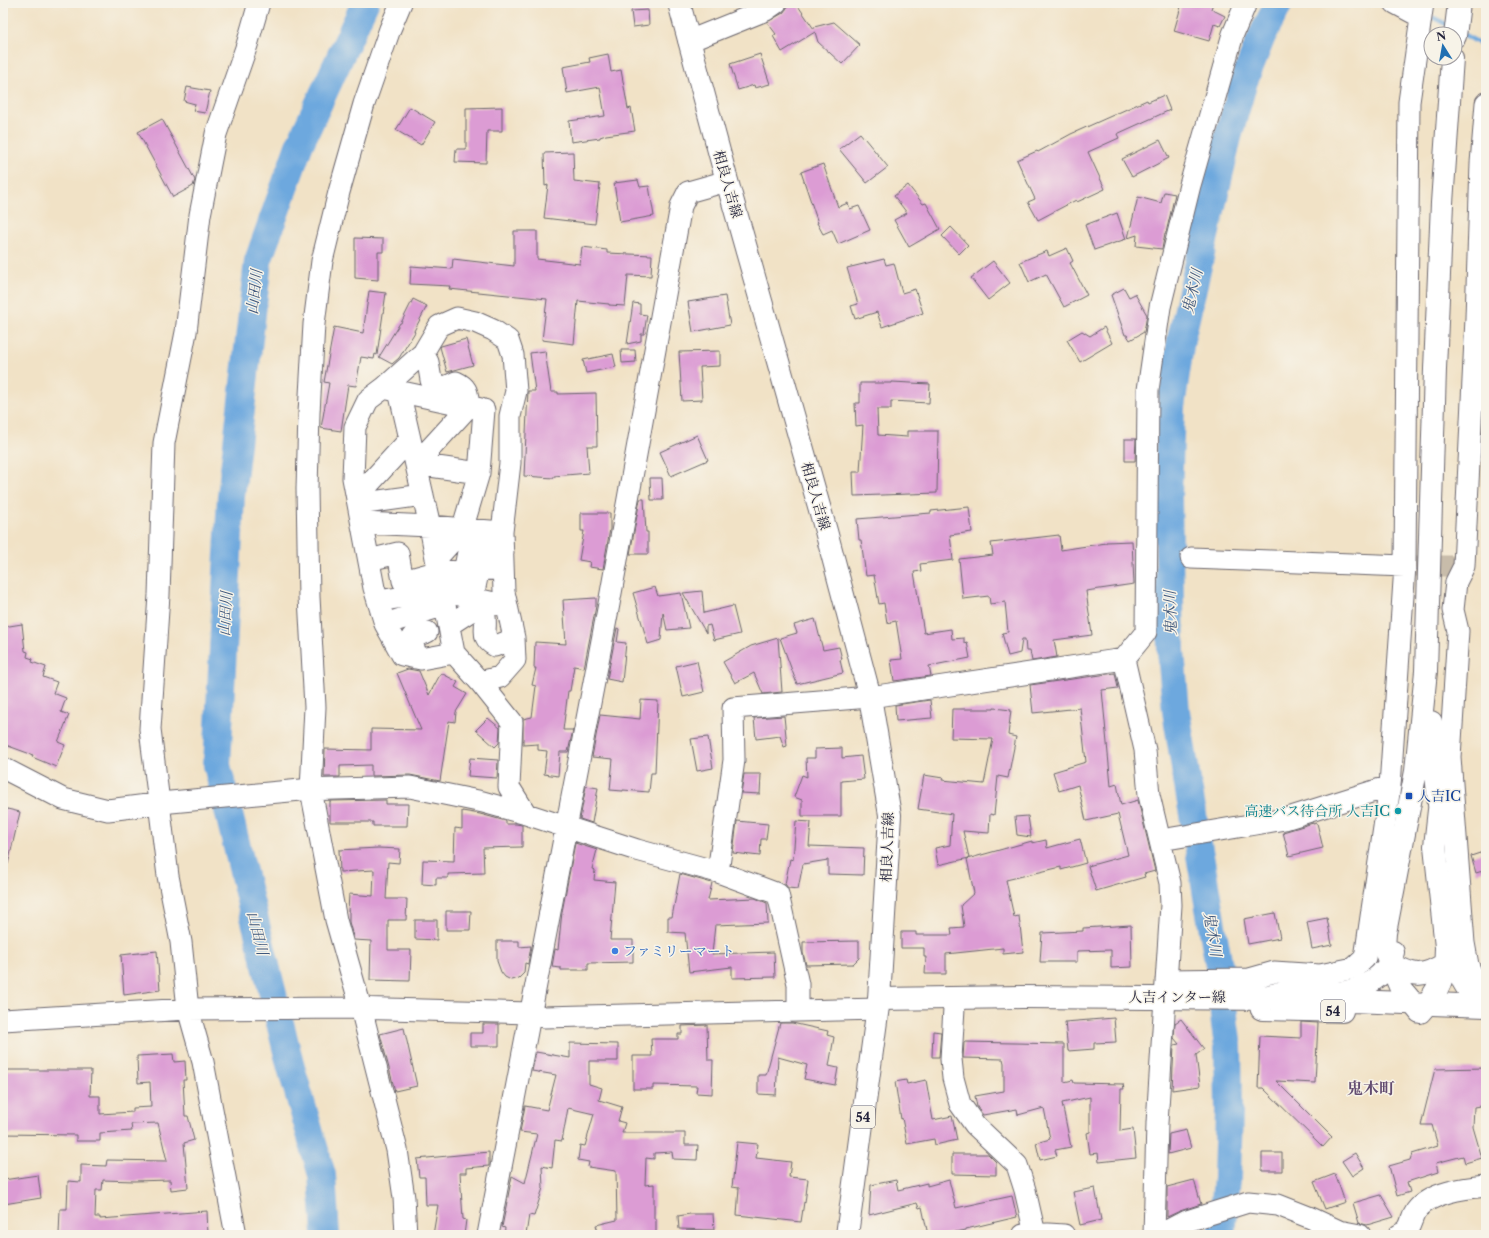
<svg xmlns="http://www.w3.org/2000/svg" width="1489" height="1238" font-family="'Libre Caslon Text','Noto Serif JP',serif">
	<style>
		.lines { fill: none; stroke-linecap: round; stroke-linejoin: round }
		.stream { stroke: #6da8de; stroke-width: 4.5 }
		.river { stroke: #6da8de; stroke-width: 28 }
		.building { fill: #dc9cd4 }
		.minor-tunnel { stroke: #c8bcaa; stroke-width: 21; stroke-dasharray: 21 10; stroke-linecap: butt }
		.minor-casing { stroke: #6a656c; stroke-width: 23 }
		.major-casing { stroke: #6a656c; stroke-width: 24 }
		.highway-casing { stroke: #6a656c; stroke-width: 24 }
		.minor { stroke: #fff; stroke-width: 21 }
		.major { stroke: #fff; stroke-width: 22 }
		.highway { stroke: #fff; stroke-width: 22 }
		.transit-dot { fill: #1a4fb4; stroke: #f7f3e8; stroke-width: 1.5 }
		.culture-dot { fill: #0f9aa8; stroke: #f7f3e8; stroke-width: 1.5 }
		.shop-dot { fill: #3f7fe0; stroke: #f7f3e8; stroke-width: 1.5 }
		.labels { text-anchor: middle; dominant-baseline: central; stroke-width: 3; stroke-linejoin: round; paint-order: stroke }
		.shield { fill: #f7f3e8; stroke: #62616f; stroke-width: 1 }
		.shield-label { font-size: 13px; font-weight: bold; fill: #22223b }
		.street-label { font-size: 14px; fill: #22223b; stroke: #f7f3e8 }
		.transit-label { font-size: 14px; fill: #164399; stroke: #f7f3e8; text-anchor: start }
		.culture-label { font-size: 14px; fill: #0d838f; stroke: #f7f3e8; text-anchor: end }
		.shop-label { font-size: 14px; fill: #366cbe; stroke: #f7f3e8; text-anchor: start }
		.water-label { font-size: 15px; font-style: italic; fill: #40587c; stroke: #f7f3e8 }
		.quarter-label { font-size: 16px; font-weight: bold; fill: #634d71; stroke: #f7f3e8 }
	</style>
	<rect width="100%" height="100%" fill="#f7f3e8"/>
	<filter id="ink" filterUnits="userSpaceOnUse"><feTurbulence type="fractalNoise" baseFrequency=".025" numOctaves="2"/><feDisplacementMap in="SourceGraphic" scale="8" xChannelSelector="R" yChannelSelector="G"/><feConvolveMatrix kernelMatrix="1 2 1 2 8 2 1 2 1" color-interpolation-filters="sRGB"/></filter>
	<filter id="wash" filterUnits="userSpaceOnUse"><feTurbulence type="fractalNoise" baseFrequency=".012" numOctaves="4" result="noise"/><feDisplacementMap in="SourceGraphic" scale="16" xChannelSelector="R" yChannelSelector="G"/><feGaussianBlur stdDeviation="0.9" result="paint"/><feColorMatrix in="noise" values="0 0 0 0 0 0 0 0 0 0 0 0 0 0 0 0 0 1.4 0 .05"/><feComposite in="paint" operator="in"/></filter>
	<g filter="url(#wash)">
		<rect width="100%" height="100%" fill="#f1e2c6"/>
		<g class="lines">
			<path class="stream" d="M1434 18 1450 26
				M1461 33 1486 47"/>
			<path class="river" d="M326 1235 322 1175 290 1064 217 765 231 496 258 261 299 146 365 3
				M1222 1235 1227 1178 1229 1111 1228 1046 1225 1026 1220 972 1186 774 1176 711 1171 651 1168 497 1171 407 1181 339 1228 137 1244 81 1262 36 1279 3"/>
		</g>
		<g id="blocks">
			<path class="building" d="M788 3H796L814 29V27L834 22 860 45 842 64 818 42 815 32 782 52 773 36 776 34 767 22 783 13 787 8Z
				M1182 3H1213L1211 9 1225 16 1220 26 1214 24 1209 41 1174 31Z
				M648 10 649 25 633 27 631 11Z
				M608 54 611 72 621 70 628 109 631 108 635 131 606 135 600 137V138L571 142 569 121 605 116 600 87 567 93 563 67 590 62 589 58Z
				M760 54 770 84 755 88 754 85 738 90 730 64Z
				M187 87 210 91 205 113 193 111 195 104 184 101Z
				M1164 95 1170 110 1117 134 1119 138 1088 152 1105 189 1077 202 1076 200 1038 220 1028 202 1035 199 1017 160 1037 151 1038 152 1071 134 1147 100 1148 102Z
				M410 107 435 122 421 145 396 130Z
				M502 107V131H487L486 163 455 162 456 149H466V108Z
				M162 119 195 180 193 186 173 197 138 132Z
				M860 133 888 167 867 183 839 149Z
				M1160 140 1169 158 1132 177 1122 159Z
				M573 152 574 181 600 184 595 224 544 218 548 185 545 186 544 153Z
				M823 164 838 207 848 203 850 209 859 206 870 230 838 244 832 230 823 234 817 223H818L801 172Z
				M638 180 640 187 649 186 654 216 620 222 614 183Z
				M908 185 923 204 926 203 940 229 909 247 894 220 907 213 894 196Z
				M1164 192 1175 194 1166 233H1165L1162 249 1136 246 1137 235 1128 238 1138 197 1161 203Z
				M1117 213 1126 239 1094 250 1085 225Z
				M951 227 968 245 959 254 942 236Z
				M514 231H537V259L580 264 582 247 607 250V253L652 255 651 276 628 275 625 306 609 305V304L578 301 574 344 542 340 547 299 449 289 450 286 410 284 411 266 452 269 453 259 514 266Z
				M355 238 383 239V252H378V280L355 278Z
				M1067 248 1073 261 1070 263 1087 295 1064 307 1046 274 1029 282 1020 262 1047 251 1049 256Z
				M884 259 886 265 894 263 902 293 915 289 923 313 882 327 877 312 855 319 851 306 858 304 847 268Z
				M993 261 1010 283 988 300 971 278Z
				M1124 288 1129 297 1135 294 1147 315 1144 332 1130 340 1127 335H1125L1111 295Z
				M369 291 386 293 377 355 375 354 374 359 361 357 356 386 348 385 341 431 321 428 329 383 324 382 334 327 363 333Z
				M725 296 730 325 693 332 688 302Z
				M413 299 427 306 414 331 415 332 399 358 392 364 379 357 400 323H401Z
				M633 303 640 304V314L647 315 644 334H641V341L627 344Z
				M1104 327 1112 343 1080 362 1067 340 1082 331 1090 336Z
				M466 339 473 365 447 372 440 347 441 346Z
				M621 350H635L636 362 622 363Z
				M545 351 551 392H558V394L596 393 597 446H587L589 473 554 476V478L524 476 528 391H535L530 353Z
				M720 351V366L700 367 702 400 682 401 679 352Z
				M613 354 616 367 586 373 583 360Z
				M892 382 930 384 929 403 891 401V409H877L878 435 907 437V431H938L937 493 854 496 853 472H860L863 425 856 426 855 403H860V383H892Z
				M697 435 708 460 671 476 660 452Z
				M1125 439H1136L1135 461H1125Z
				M650 478H662L663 500H651Z
				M640 499H644L646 532H648V554H630Z
				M969 507 972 532 950 535 953 560 920 564 921 571 914 572 924 633 951 629 952 639 964 638V643L967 642 970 658 929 666 931 676 894 681 891 660 902 659 896 621 887 623 884 603 879 604 874 575 866 576 861 540H859L857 519 931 513V511Z
				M581 513H610V529L603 569 589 567 590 562 579 560 584 531H581Z
				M1059 535 1061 550 1106 543V542L1132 541 1134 584 1086 591 1092 635 1054 640 1057 657 1032 661 1030 651H1026L1025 639H1022L1020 653 1008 656 1002 633 1008 632 1005 602 990 604 989 596 963 599 959 559 993 555 991 543Z
				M655 587 658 596 681 593 689 628 667 630 663 612 661 640 648 644 633 593Z
				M702 591 704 613 733 606 740 634 714 640 710 625 706 626V633L683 593Z
				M596 598V606L584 668 574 666 570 691H568L563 730H573L568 752H560L558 776 544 774 547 751 538 750V744L523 745V719L532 717 536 686 532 685 536 668H534L535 642 566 644 563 600Z
				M815 619 823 650 839 647 842 659 840 660 843 673 797 684 780 638 797 633 794 625Z
				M22 624 25 651 28 652 27 657 33 659 32 662 46 667 43 677 57 682 53 693 66 698 61 712 69 715 58 742 65 745 56 767 32 757 33 755 3 744V627Z
				M617 628 619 629 617 642 626 643 622 682 607 679Z
				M778 638 782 692 763 694 754 673 735 683 723 662 751 646Z
				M697 661 704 692 683 697 676 666Z
				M408 669 419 671 429 695 441 673 458 682 455 687 467 694 456 712 455 722 449 721 440 781 410 775 371 776V765L340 766V777H324L325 749 371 750V729L421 730 397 673Z
				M1115 673 1118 688 1102 690 1111 786 1117 784 1121 805 1138 800 1155 871 1144 874 1145 877 1096 891 1088 866 1128 855 1118 814 1086 821 1078 785 1059 791 1053 772 1086 762 1080 708 1033 713 1030 685Z
				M641 700 658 701 655 773H651L649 792 623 790V791L610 790 613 759 592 757 600 715 640 719Z
				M930 700 932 718 896 721 895 705Z
				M994 708 1011 710 1008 735 1016 737 1008 778 998 776 994 815 990 814 989 833 963 831 969 858 938 865 935 848 950 845 952 814 918 809 924 775 943 778 942 780 984 784 993 739 951 738 952 709H994Z
				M784 716 787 746 784 747 780 736 756 739 754 718Z
				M488 718 500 728 499 743 495 747 476 730Z
				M708 737 713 768 697 771 691 739Z
				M842 748V758L861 756 864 779 841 781V816H802V800L794 797 802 775 807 777 806 758H815V749Z
				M470 758 498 760 497 778 468 776Z
				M744 774H761L760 794 741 793Z
				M586 786 598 788 592 823 580 819Z
				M386 800V804H408L407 826H373V822H330V801Z
				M3 808 20 812 8 864 3 863Z
				M462 811 480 814 506 821V824H516L522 825V847L483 848 484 873 448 874V878H436V885L422 884 423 860 454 861 455 828 462 829Z
				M1028 816 1031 837 1017 835 1015 817Z
				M737 821 768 824 766 839H761L760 856 733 853Z
				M796 821 811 822 809 846 864 848 863 875 828 874V860L803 864 798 889 788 888 785 884 790 859 793 860Z
				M1313 823V824L1317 823 1323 848 1289 856 1283 832Z
				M1080 839 1086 863 1061 870V867L1006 880 1014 917 1019 916 1023 952 1003 954V948L946 954V974H925L926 957H924V948H901V932H916V935H952L951 928 964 927 961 905 974 893 967 859 1032 841V843L1046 840 1047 848Z
				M575 843 597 850 592 869 595 870 594 880 615 882 610 940H633V962L588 963V970H561V968L552 967 555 949 558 950 562 912Z
				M378 848 400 849 399 863 388 862 386 899H407L406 920H388V950H411L410 981 370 980 371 941 354 940 349 922V911H348L349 894 373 896 374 870 340 872 339 850Z
				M1486 851V870L1476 873 1471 856Z
				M680 874 712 883 708 900 755 898 767 903 768 923 715 925 712 954 774 952 775 977 732 978V967L689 972 685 933 668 932V917H672Z
				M446 911H471L470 930H446Z
				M1275 913 1280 938 1248 944 1244 919Z
				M1327 918 1332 945 1312 949 1307 922Z
				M415 920H437V940L415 939Z
				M1131 925 1132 967 1111 968V950L1077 951V962H1040L1042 933 1083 931V928Z
				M497 941H519V947L531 946 528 964 525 963 524 973 519 978 511 980 505 977 501 972 497 961Z
				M859 941V958L853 964 806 965 803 953V942Z
				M157 951 160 990 124 995 121 955Z
				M1114 1018 1116 1042 1094 1043V1049L1068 1051 1065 1022Z
				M1181 1019 1204 1049 1196 1055 1200 1086 1172 1090 1174 1045 1179 1044 1174 1038 1175 1023Z
				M1301 1022 1318 1023 1315 1083 1276 1081 1332 1137 1323 1147 1263 1088H1258L1260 1036 1301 1038Z
				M780 1023H792L828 1031 827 1035 834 1037 829 1066 838 1068 835 1085 804 1079 807 1065 778 1057 776 1095 758 1094V1075H766Z
				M483 1024H499V1046H470V1033H483Z
				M707 1025 708 1060H713L712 1094 696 1093 697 1086 653 1085V1089H633V1056H652L651 1039H678V1034H682V1026Z
				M404 1028 417 1086 395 1091 380 1034Z
				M933 1031 941 1032 939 1057H932Z
				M964 1042 1064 1044V1082L1073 1080 1074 1083 1123 1084 1124 1089H1121L1120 1131 1133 1129 1136 1158 1099 1162 1098 1153 1090 1154 1087 1133 1090 1132V1097L1062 1103 1071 1147 1055 1150 1057 1156 1040 1160 1036 1143 1050 1139 1044 1108 1018 1115 1017 1109 983 1115 977 1107 975 1096 1004 1091V1063L1003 1059 963 1058Z
				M570 1043 618 1044V1061H589V1084L602 1088 599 1100 622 1107 618 1121 625 1123 622 1133H685V1145H698L697 1160 673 1159 672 1152 654 1153V1159L646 1158 645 1185 654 1184V1219H656V1233L646 1234V1235H599L596 1225 617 1220 616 1171 588 1167 589 1162 578 1160 580 1145 585 1146 594 1114 568 1108 562 1141 555 1140 552 1168 542 1166 543 1188 534 1216 529 1215 526 1235H504L505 1228 502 1227 512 1176 525 1183 537 1134 520 1132 525 1106 547 1110 556 1075 532 1071 536 1052 570 1058Z
				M173 1054 174 1062 185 1061 186 1080H183L185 1116H188L194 1140 184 1143 188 1188 171 1190 170 1180 134 1181 103 1180 102 1190H96L95 1217H100V1219L207 1211 208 1235H59L60 1209H67L68 1181 81 1182V1165L106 1166 107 1160 167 1161 158 1123 131 1124 132 1131 100 1133V1141H76V1135L3 1134V1070H91L90 1096H100V1114L133 1112V1108L151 1107 150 1082 138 1083 137 1056Z
				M1486 1068V1105L1474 1107 1473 1127 1482 1158 1465 1163 1463 1156 1436 1163 1438 1172 1407 1182 1410 1192 1397 1196 1389 1166 1410 1160 1412 1154 1438 1146 1432 1125H1421L1435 1069Z
				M906 1080 907 1084 926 1080 933 1120 952 1116 957 1140 935 1145 934 1139 907 1144 902 1118 901 1119 895 1082Z
				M1186 1130 1191 1148 1168 1154 1169 1134Z
				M737 1142 758 1144 756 1158 791 1162 789 1177 808 1179 805 1203 804 1202 801 1222 737 1215 739 1188 732 1187Z
				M489 1152V1166L466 1168V1173H460L463 1219 466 1220 464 1235H433L438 1205H426L425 1177H419L417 1159Z
				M1262 1153H1282V1171H1262Z
				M1355 1153 1364 1168 1352 1176 1342 1161Z
				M952 1154H988L996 1162V1175L952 1174Z
				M1335 1174 1345 1202 1325 1209 1314 1182Z
				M38 1175 41 1198 4 1204 3 1180Z
				M896 1180 898 1190 927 1183V1186L949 1180 956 1208 1012 1196 1017 1217 966 1229V1230L941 1235H928L922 1207 919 1208 917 1203 869 1215 871 1185Z
				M1194 1180 1201 1204 1180 1211 1167 1217V1187Z
				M1095 1188 1101 1220 1080 1225 1073 1192Z
				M1381 1195 1394 1217 1367 1225 1359 1223 1353 1203Z
				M690 1214H713L714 1230 679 1229 678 1216Z"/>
		</g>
	</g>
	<g filter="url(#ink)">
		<use href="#blocks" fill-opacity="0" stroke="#6a656c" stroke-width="1"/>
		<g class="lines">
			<path class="minor-tunnel" d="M1405 566H1464"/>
			<g class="minor-casing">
				<path id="minor" d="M401 3 390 29 364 104 339 192 322 261 314 324 309 413 307 489 309 597 315 707 311 790 336 920 361 1008 397 1150 404 1198 406 1235
					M1395 3 1421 17
					M689 41 766 10 776 3
					M1486 103 1481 163 1476 318 1464 566 1456 582 1453 610 1458 631 1450 757 1464 943 1468 965 1475 982 1486 988
					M457 318 475 322 493 330 508 340 513 355 516 391 510 416V463L502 532 504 592 514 638 515 660 500 677 480 682 454 653 421 659 402 655 385 624 374 588 353 478 355 427 368 400 384 388 423 353 439 326Z
					M388 389 481 409
					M399 391 430 526 454 653
					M416 464 469 406C467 394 469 388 456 382L443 388 431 380 428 362 423 353
					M416 464 479 473
					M357 497 410 439
					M358 504 423 495
					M362 523 430 526 502 532
					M1191 558 1405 566
					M436 559 462 530 479 473 484 410
					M369 560 398 553 403 581 439 571 464 572 469 547 503 552
					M449 583 475 587 479 568 503 570
					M378 601 442 591 507 606
					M385 624 445 605
					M449 625 472 610 480 612 485 617C487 631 480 637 495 646L506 642 514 638
					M416 658 412 637 427 632
					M1124 659 1145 750 1149 795 1170 883 1171 905 1157 1123 1154 1235
					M480 682 512 722 509 787 526 814
					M3 768 63 799 108 810 171 802 301 790 410 787 483 802 526 814 637 850 718 872 778 894 798 984V1001
					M1161 840 1285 819 1390 786
					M718 872 734 760 733 708 870 697 1124 659 1146 632 1148 390 1160 307 1190 185 1233 34 1246 3
					M1166 980 1249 979
					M954 1008 951 1059 953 1078 960 1104 975 1125 1017 1165 1025 1190 1035 1234
					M1261 1009 1262 998 1249 979 1274 972 1320 975 1354 968 1365 958 1390 786 1405 566 1409 102 1423 3
					M3 1020 188 1009 351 1008 531 1013 544 1017 878 1009
					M236 1235 203 1062 188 1009 181 942 168 876 150 729 159 595 164 443 186 332 200 215 216 134 247 45 259 3
					M488 1235 609 604 681 206 688 192 727 181
					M1023 1235 1048 1234 1064 1235
					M1159 1235 1184 1222 1248 1202 1278 1205 1311 1218 1339 1231 1360 1235
					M1399 1235C1413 1229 1409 1221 1416 1211 1430 1192 1465 1188 1486 1186"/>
			</g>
			<g class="major-casing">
				<path id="major" d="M679 3 727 181 826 531 870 697 890 815 879 999 847 1235
					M879 999 1022 997 1281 999
					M1324 1000 1486 1006
					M1263 1009 1342 1011"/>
			</g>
			<g class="highway-casing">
				<path id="highway" d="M1455 36 1459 3
					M1431 722 1441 825
					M1439 810 1435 846 1446 947C1446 976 1439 991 1420 1012L1401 989 1384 948 1385 933 1416 771 1426 671 1435 369 1442 203 1452 58
					M1455 942C1457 967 1460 992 1486 1001
					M1390 963C1413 977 1423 978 1446 963
					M1262 998C1266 997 1271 995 1276 994 1309 989 1343 1001 1372 981 1384 973 1390 965 1393 952"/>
			</g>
			<use href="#minor" class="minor"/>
			<use href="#major" class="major"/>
			<use href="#highway" class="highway"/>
		</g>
	</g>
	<rect class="transit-dot" x="1405" y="792" width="8" height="8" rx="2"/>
	<circle class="culture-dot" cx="1398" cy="811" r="4"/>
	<circle class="shop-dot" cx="615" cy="951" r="4"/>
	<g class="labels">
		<g class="shield">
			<rect x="1321" y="1000" width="24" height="22" rx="3"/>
			<rect x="851" y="1106" width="24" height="22" rx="3"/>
		</g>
		<g class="shield-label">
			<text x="1333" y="1011">54</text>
			<text x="863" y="1117">54</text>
		</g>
		<g class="street-label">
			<text transform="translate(728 184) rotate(74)">相良人吉線</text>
			<text transform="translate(816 496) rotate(74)">相良人吉線</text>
			<text transform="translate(887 847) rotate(-88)">相良人吉線</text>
			<text x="1177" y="997">人吉インター線</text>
		</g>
		<g class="transit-label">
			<text x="1417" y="796">人吉IC</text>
		</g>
		<g class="culture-label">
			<text x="1390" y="811">高速バス待合所 人吉IC</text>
		</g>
		<g class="shop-label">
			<text x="623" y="951">ファミリーマート</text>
		</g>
		<g class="water-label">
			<text transform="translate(1192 291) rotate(-77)">鬼木川</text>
			<text transform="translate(254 292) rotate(-84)">山田川</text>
			<text transform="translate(1170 613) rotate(-91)">鬼木川</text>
			<text transform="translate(225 614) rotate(-87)">山田川</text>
			<text transform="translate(258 933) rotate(76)">山田川</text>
			<text transform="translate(1213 934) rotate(81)">鬼木川</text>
		</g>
		<g class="quarter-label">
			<text x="1371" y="1088">鬼木町</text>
		</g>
	</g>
	<rect width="1489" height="1238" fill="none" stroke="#f7f3e8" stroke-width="16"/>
	<g transform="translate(1443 46) rotate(349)"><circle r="19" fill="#f7f3e8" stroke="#a29fa3"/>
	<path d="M0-3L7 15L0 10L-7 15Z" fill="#1f6fb2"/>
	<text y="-6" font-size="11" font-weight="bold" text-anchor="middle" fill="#22223b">N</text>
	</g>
</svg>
